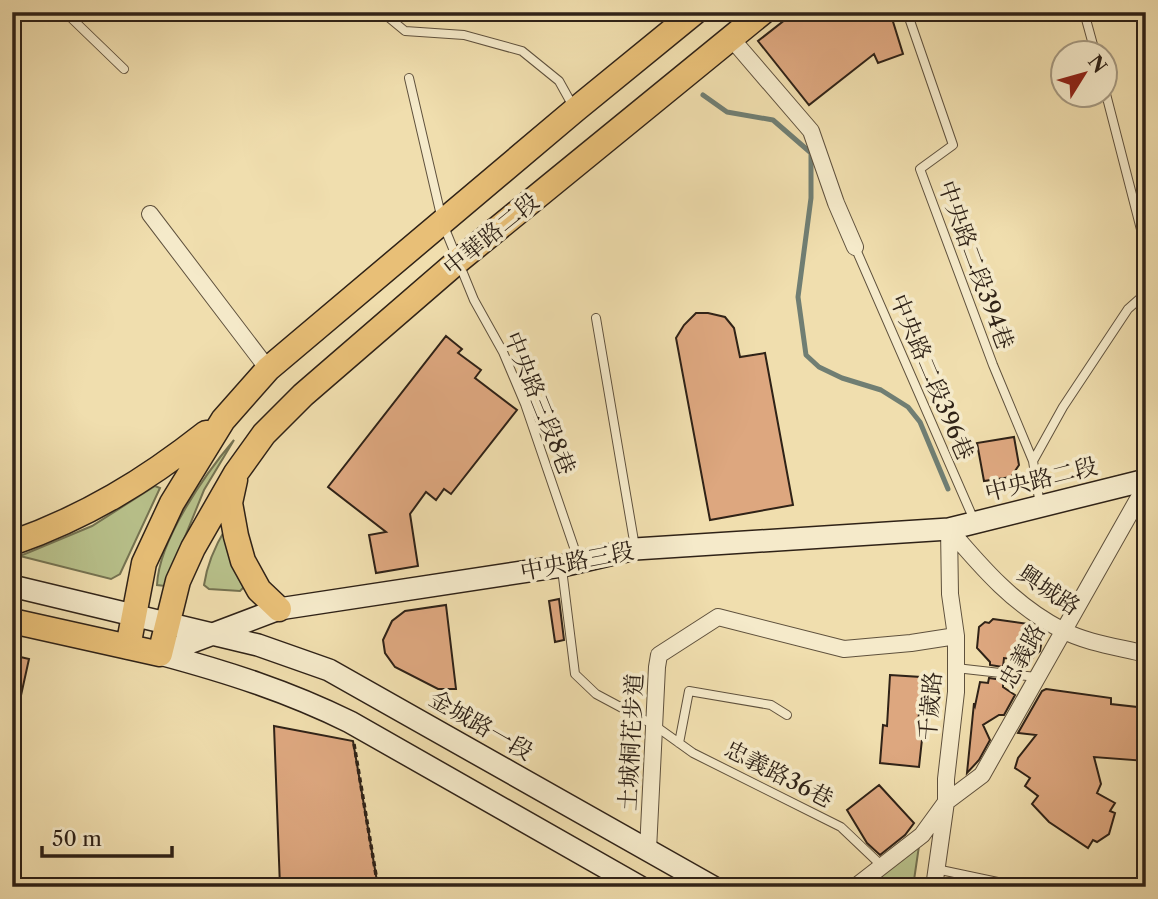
<svg xmlns="http://www.w3.org/2000/svg" width="1158" height="899" font-family="'Libre Caslon Text','Noto Serif TC',serif">
	<style>
		.green { fill: #b8c18b; stroke: #747251; stroke-width: 2 }
		.lines { fill: none; stroke-linecap: round; stroke-linejoin: round }
		.stream { stroke: #707e73; stroke-width: 5 }
		.building { fill: #dda77f; stroke: #2f2217; stroke-width: 2 }
		.lane-casing { stroke: #5f513d; stroke-width: 10 }
		.street-casing { stroke: #5f513d; stroke-width: 18 }
		.secondary-casing { stroke: #2f2217; stroke-width: 24 }
		.primary-casing { stroke: #2f2217; stroke-width: 27 }
		.path { stroke: #2f2217; stroke-width: 3.5; stroke-dasharray: 5 3.5; stroke-linecap: butt }
		.lane { stroke: #f5eaca; stroke-width: 8 }
		.street { stroke: #f5eaca; stroke-width: 16 }
		.secondary { stroke: #f5eaca; stroke-width: 21 }
		.primary { stroke: #e8bf77; stroke-width: 24 }
		.labels { text-anchor: middle; dominant-baseline: central; stroke-width: 7; stroke-linejoin: round; paint-order: stroke }
		.street-label { font-size: 23px; fill: #2f2217; stroke: #f5eaca }
	</style>
	<rect width="100%" height="100%" fill="#f0deae"/>
	<filter id="stains"><feTurbulence type="fractalNoise" baseFrequency=".00286" numOctaves="4"/><feColorMatrix values="0 0 0 0 .2 0 0 0 0 .09 0 0 0 0 .02 0 0 0 .5 -.17"/></filter>
	<radialGradient id="worn" r=".72"><stop offset=".6" stop-color="#630" stop-opacity="0"/><stop offset="1" stop-color="#630" stop-opacity=".3"/></radialGradient>
	<path class="green" d="M234 440 204 490 165 586 157 585C159 539 206 473 234 440Z
		M155 486 160 488 120 574 111 579 20 556 92 526Z
		M226 528 245 586 240 591 209 589 204 585C207 564 215 546 226 528Z
		M917 845 919 846 913 887H869Z"/>
	<g class="lines">
		<path class="stream" d="M703 95 727 112 773 120 811 153V198L798 297 806 355 819 367 842 378 881 390 908 407 920 422 948 489"/>
	</g>
	<path class="building" d="M795 12H890L903 54 878 63 874 54 809 105 758 41Z
		M696 313H708L725 317 734 328 740 357 765 353 793 505 710 520 676 338 684 325Z
		M446 336 462 349 458 353 481 370 475 378 517 410 451 494 444 489 436 500 426 492 410 514 418 566 376 573 369 535 386 532 328 487Z
		M1014 437 1019 465 1011 477 984 481 977 443Z
		M559 599 564 640 555 642 549 601Z
		M446 605 456 689H438L395 667 385 653 383 640 392 621 405 611Z
		M993 619 1028 624 1030 628 1043 633 1040 651 1029 661 1004 658 1003 667 990 665V662L977 648 979 627 985 622 989 623Z
		M12 655 29 659 18 709H12Z
		M890 675 921 677 918 729 923 730 919 767 880 763 883 725 887 726Z
		M989 678 1003 680V687L1015 695 1004 715H999L983 725 990 740 979 760 967 773 974 703 975 706 980 682 988 683Z
		M1046 689 1111 698V704L1146 708V761L1094 757 1101 784 1097 793 1115 803 1110 811 1115 813 1109 834 1097 842 1093 840 1088 848 1049 822 1032 804 1038 796 1025 786 1030 778 1015 768 1018 758 1036 735 1018 733 1042 691Z
		M274 726 353 741 378 887H280Z
		M879 785 914 823 905 835 880 855 867 843 847 810Z"/>
	<g class="lines">
		<g class="lane-casing">
			<path id="lane" d="M65 12 124 69
				M382 12 405 31 464 35 522 51 559 81 574 108
				M907 12 953 145 920 169 993 365 1033 461 1040 505
				M1084 12 1095 52
				M409 78 443 224 474 300 503 352 525 404 579 562
				M1106 94 1144 241 1146 255
				M855 247 974 520
				M596 318 635 547
				M1033 461 1063 407 1128 309 1146 293
				M562 569 575 674 596 694 654 725 693 753 841 827 881 865
				M956 668 1036 677
				M679 743 689 691 771 705 787 715
				M936 869 1007 884 1054 887"/>
		</g>
		<g class="street-casing">
			<path id="street" d="M731 38 811 131 836 203 855 247
				M150 214 268 369
				M949 529C982 568 1015 606 1062 630 1087 643 1118 647 1146 654
				M648 850 657 667 659 655 718 617 844 649 911 643 956 636
				M855 887 922 835 946 802 982 775 1146 485
				M934 887 946 802V779L956 692V636L950 594 949 529"/>
		</g>
		<g class="secondary-casing">
			<path id="secondary" d="M12 586 258 645 329 670 713 887
				M160 654 279 609 562 566 635 549 949 529 1146 480
				M160 654C227 672 287 691 350 722L640 887"/>
		</g>
		<g class="primary-casing">
			<path id="primary" d="M235 480 230 503 236 536 243 561 259 590 279 609
				M12 543C86 517 145 481 206 433
				M12 621 160 654 178 581 193 548 236 473 264 434 303 395 458 261 763 12
				M128 647 144 563 172 503 223 420 268 369 575 110 695 12"/>
		</g>
		<path class="path" d="M354 744 378 887"/>
		<use href="#lane" class="lane"/>
		<use href="#street" class="street"/>
		<use href="#secondary" class="secondary"/>
		<use href="#primary" class="primary"/>
	</g>
	<g class="labels">
		<g class="street-label">
			<text transform="translate(491 234) rotate(-39)">中華路二段</text>
			<text transform="translate(976 265) rotate(70)">中央路二段394巷</text>
			<text transform="translate(932 377) rotate(67)">中央路二段396巷</text>
			<text transform="translate(540 403) rotate(68)">中央路三段8巷</text>
			<text transform="translate(1041 479) rotate(-14)">中央路二段</text>
			<text transform="translate(577 561) rotate(-11)">中央路三段</text>
			<text transform="translate(1049 590) rotate(34)">興城路</text>
			<text transform="translate(1022 656) rotate(-61)">忠義路</text>
			<text transform="translate(930 706) rotate(-85)">千歲路</text>
			<text transform="translate(481 725) rotate(30)">金城路一段</text>
			<text transform="translate(631 742) rotate(-87)">土城桐花步道</text>
			<text transform="translate(779 774) rotate(27)">忠義路36巷</text>
		</g>
	</g>
	<rect width="1158" height="899" fill="none" stroke="#f0deae" stroke-width="42"/>
	<rect x="14" y="14" width="1130" height="871" fill="none" stroke="#2f2217" stroke-width="3.5"/>
	<rect x="21" y="21" width="1116" height="857" fill="none" stroke="#2f2217" stroke-width="2"/>
	<g transform="translate(1084 74) rotate(53)"><circle r="33" fill="#f5eaca" stroke="#a69a82" stroke-width="2"/>
	<path d="M0-5L12 26L0 18L-12 26Z" fill="#8f2418"/>
	<text y="-10" font-size="19" font-weight="bold" text-anchor="middle" fill="#2f2217">N</text>
	</g>
	<path d="M42 846v10h130v-10" fill="none" stroke="#2f2217" stroke-width="3.5"/>
	<text x="52" y="846" font-size="21" fill="#2f2217" stroke="#f5eaca" stroke-width="5" paint-order="stroke">50 m</text>
	<rect width="100%" height="100%" filter="url(#stains)"/>
	<rect width="100%" height="100%" fill="url(#worn)"/>
</svg>
